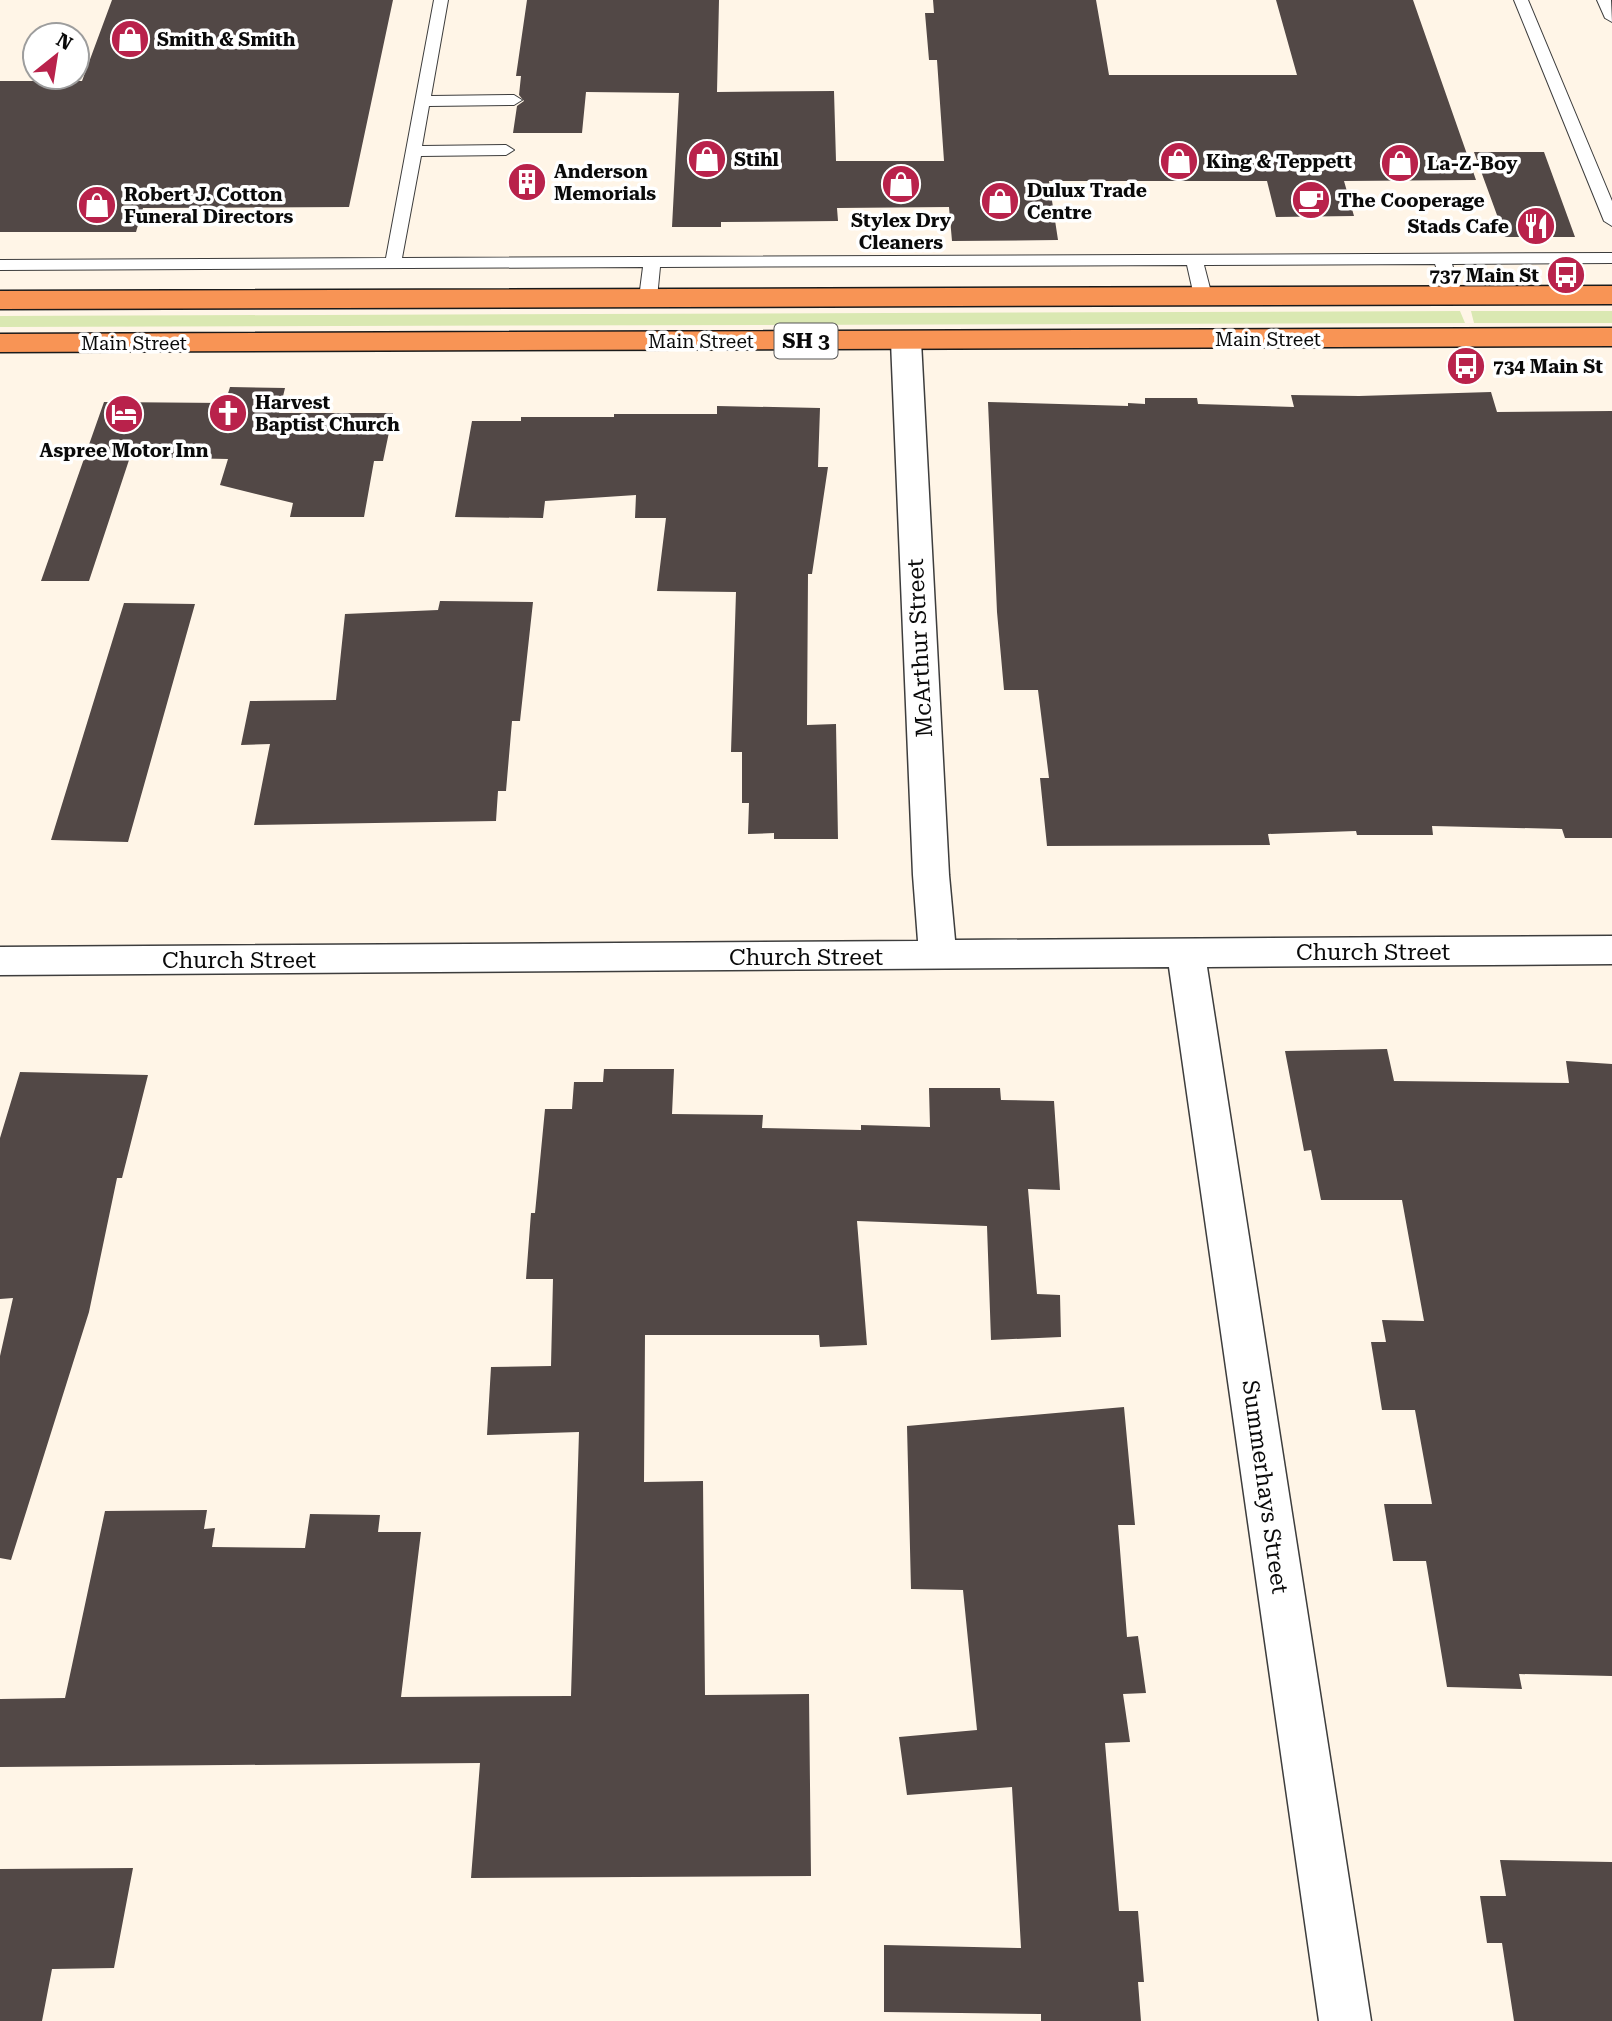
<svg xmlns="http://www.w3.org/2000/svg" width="1612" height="2021" font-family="'Roboto Serif',serif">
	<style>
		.green { fill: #dae8b2 }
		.building { fill: #524846 }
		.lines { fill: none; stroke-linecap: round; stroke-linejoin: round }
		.service-casing { stroke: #3d3d3d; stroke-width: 2 }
		.minor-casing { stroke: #3d3d3d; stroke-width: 3 }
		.trunk-casing { stroke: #1b1b1b; stroke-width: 3 }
		.service { fill: #fff; fill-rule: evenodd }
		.minor { fill: #fff; fill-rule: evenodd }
		.trunk { fill: #f89455; fill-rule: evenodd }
		.labels { text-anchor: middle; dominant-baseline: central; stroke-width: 7; stroke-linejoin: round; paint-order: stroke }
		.far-poi-label { font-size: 19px; font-weight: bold; fill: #0a0a0a; stroke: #fff; text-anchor: start }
		.far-street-label { font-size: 19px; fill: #0a0a0a; stroke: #fff }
		.shield { fill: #fff; stroke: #545454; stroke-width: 2 }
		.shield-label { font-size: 21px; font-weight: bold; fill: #0a0a0a }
		.street-label { font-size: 23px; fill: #0a0a0a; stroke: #fff }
	</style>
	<rect width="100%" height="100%" fill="#fff5e7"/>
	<path class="green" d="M1460 311 1465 323 0 327V316Z
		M1471 311H1612V323H1474Z"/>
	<path class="building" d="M112 0H393L349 207 143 208 136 232H0V81H82Z
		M527 0H719L717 92 834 91 836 161H944L937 60H929L925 13H934L933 0H1096L1109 75H1297L1276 0H1413L1476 180 1344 181 1354 216 1276 217 1267 181H1049L1058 240 952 241 949 207 837 208 838 221 721 222V227H672L679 93 586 92 582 133H513L517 106 524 101 519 95 521 76H516Z
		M1474 152H1544L1575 237H1505Z
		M230 387 285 388 279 413H393L383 461H374L364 517H290L293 503 220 485 228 459 130 457 89 581H41L104 402 225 403Z
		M1491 392 1497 412 1612 411V838H1565L1562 829 1432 826 1433 835H1357L1356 831 1268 834 1270 845 1047 846 1040 778H1049L1038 690H1004L997 612 988 402 1128 406V403L1145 404V398H1197L1198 404 1294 407 1291 395 1359 396Z
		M717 406 820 408 818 467H828L812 574H808L807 725 836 724 838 839H774V833L748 834 749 803H742V752H731L736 592 657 591 666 518H635L636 495 545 501 543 518 455 517 472 421H521V417H614V414H717Z
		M440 601 533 602 520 721H512L506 791H498L496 821 254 825 270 744 241 745 250 701 336 700 345 614 438 610Z
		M124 603 195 604 128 842 51 840Z
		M1387 1049 1394 1081 1569 1083 1566 1061 1612 1064V1676L1519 1674 1522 1689 1447 1687 1426 1561H1393L1384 1504H1432L1415 1410H1382L1371 1342H1386L1382 1320 1424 1321 1402 1200H1321L1311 1150 1304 1151 1285 1051Z
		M604 1069H674L672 1114 763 1115 762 1128 861 1130V1125L930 1127 929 1088H1000L1001 1100 1054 1101 1060 1190 1028 1189 1037 1294 1060 1295 1061 1337 991 1340 987 1226 857 1221 867 1345 820 1347 819 1335H645L644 1482 703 1481 705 1695 809 1694 811 1876 471 1878 480 1763 0 1767V1699L65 1698 105 1511 207 1510 204 1529 215 1528 212 1547 305 1548 310 1514 380 1515 378 1532H421L401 1697 571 1696 579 1432 487 1435 491 1367 551 1366 553 1279H526L531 1213H535L545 1109H572L574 1082H603Z
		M20 1072 148 1075 122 1178H117L89 1312 11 1560 0 1558V1356L13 1298 0 1299V1138Z
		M1124 1407 1135 1525H1118L1127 1637 1138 1636 1146 1693 1123 1694 1130 1742 1105 1743 1119 1911H1138L1144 1982H1138L1141 2021H1041V2014L884 2012V1945L1021 1948 1012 1787 907 1795 899 1737 977 1730 963 1590 911 1589 907 1426Z
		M1500 1860 1612 1862V2021H1514L1502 1943H1487L1480 1896H1506Z
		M133 1868 114 1968 52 1969 42 2021H0V1869Z"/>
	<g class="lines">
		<g class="service-casing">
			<path id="service" d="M434 0H448L431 96 514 95 522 100 514 105 429 106 422 146 506 145 514 150 506 155 421 156 402 258 1612 253V263L1452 264 1462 295 1454 300 1446 295 1435 264 1204 265 1212 296 1203 301 1194 296 1187 265 660 267 657 298 648 303 639 298 643 267 0 270V260L386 258Z
				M1514 0H1528L1612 201V226L1604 221Z
				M1597 0H1611L1612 22 1605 18Z"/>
		</g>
		<g class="minor-casing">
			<path id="minor" d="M906 332 916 335 921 341 949 875 955 940 1612 936V964L1207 967 1371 2021H1319L1169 967 0 975V947L918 941 913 875 891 341 896 335Z"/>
		</g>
		<g class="trunk-casing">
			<path id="trunk" d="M1612 286V304L0 309V291Z
				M1612 328V346L0 352V334Z"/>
		</g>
		<use href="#service" class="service"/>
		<use href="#minor" class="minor"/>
		<use href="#trunk" class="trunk"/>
	</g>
	<defs>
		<g id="shop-disc" transform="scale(2.0125)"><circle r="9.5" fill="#b9224b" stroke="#fff"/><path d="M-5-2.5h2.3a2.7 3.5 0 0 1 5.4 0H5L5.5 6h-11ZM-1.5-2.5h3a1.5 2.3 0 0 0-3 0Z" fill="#fff"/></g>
		<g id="building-disc" transform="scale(2.0125)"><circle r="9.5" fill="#b9224b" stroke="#fff"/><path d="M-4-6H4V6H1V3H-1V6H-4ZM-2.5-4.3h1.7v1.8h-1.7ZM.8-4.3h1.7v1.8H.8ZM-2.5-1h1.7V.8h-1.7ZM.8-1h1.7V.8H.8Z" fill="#fff"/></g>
		<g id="cafe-disc" transform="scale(2.0125)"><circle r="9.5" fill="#b9224b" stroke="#fff"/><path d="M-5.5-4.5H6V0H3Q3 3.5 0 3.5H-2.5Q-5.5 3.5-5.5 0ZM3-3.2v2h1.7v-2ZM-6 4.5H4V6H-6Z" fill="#fff"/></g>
		<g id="restaurant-disc" transform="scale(2.0125)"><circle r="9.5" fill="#b9224b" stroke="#fff"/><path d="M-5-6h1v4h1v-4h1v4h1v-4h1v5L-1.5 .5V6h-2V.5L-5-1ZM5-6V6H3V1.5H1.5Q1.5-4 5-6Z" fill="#fff"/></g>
		<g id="bus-disc" transform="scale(2.0125)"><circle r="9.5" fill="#b9224b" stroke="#fff"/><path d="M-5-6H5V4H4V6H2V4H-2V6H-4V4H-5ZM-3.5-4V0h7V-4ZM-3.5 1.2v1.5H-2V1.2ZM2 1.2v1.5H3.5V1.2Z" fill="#fff"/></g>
		<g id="church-disc" transform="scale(2.0125)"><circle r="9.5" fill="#b9224b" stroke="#fff"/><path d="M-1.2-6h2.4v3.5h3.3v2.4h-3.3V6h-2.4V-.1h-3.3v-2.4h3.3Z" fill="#fff"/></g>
		<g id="hotel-disc" transform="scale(2.0125)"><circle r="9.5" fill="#b9224b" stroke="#fff"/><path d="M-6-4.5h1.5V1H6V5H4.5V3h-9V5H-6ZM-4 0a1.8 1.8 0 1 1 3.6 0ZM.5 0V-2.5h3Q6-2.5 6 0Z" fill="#fff"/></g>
	</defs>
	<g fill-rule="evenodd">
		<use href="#shop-disc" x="130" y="39"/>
		<use href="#shop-disc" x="707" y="159"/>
		<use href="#shop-disc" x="1179" y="161"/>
		<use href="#shop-disc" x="1400" y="163"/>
		<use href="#building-disc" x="527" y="182"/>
		<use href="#shop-disc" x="901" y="184"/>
		<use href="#cafe-disc" x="1311" y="200"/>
		<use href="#shop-disc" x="1000" y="201"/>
		<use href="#shop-disc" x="97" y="205"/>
		<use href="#restaurant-disc" x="1536" y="226"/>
		<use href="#bus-disc" x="1566" y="275"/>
		<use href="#bus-disc" x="1466" y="366"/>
		<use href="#church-disc" x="228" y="413"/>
		<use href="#hotel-disc" x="124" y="414"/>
	</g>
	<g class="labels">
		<g class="far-poi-label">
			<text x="157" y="39">Smith &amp; Smith</text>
			<text x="734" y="159">Stihl</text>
			<text x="1206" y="161">King &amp; Teppett</text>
			<text x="1427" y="163">La-Z-Boy</text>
			<text x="554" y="171">Anderson<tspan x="554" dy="22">Memorials</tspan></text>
			<text x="1027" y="190">Dulux Trade<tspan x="1027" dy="22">Centre</tspan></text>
			<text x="124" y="194">Robert J. Cotton<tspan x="124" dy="22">Funeral Directors</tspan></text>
			<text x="1338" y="200">The Cooperage</text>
			<text x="901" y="220" text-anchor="middle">Stylex Dry<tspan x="901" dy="22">Cleaners</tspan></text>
			<text x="1509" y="226" text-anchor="end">Stads Cafe</text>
			<text x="1539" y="275" text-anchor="end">737 Main St</text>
			<text x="1493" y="366">734 Main St</text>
			<text x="255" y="402">Harvest<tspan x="255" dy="22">Baptist Church</tspan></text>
			<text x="124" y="450" text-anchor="middle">Aspree Motor Inn</text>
		</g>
		<g class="far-street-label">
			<text x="1268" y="339">Main Street</text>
			<text x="701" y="341">Main Street</text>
			<text x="134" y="343">Main Street</text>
		</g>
		<rect class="shield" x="774.5" y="323.5" width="63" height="35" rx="5"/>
		<g class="shield-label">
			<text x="806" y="341">SH 3</text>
		</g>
		<g class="street-label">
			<text transform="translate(920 648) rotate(-93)">McArthur Street</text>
			<text x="1373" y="952">Church Street</text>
			<text x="806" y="957">Church Street</text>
			<text x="239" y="960">Church Street</text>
			<text transform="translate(1265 1487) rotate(82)">Summerhays Street</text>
		</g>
	</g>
	<g transform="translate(56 56) rotate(30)"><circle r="33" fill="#ffffff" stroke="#9d9d9d" stroke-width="2"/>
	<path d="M0-5L12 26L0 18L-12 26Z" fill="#b9224b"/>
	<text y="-10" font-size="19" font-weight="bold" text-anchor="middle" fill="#0a0a0a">N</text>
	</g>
</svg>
